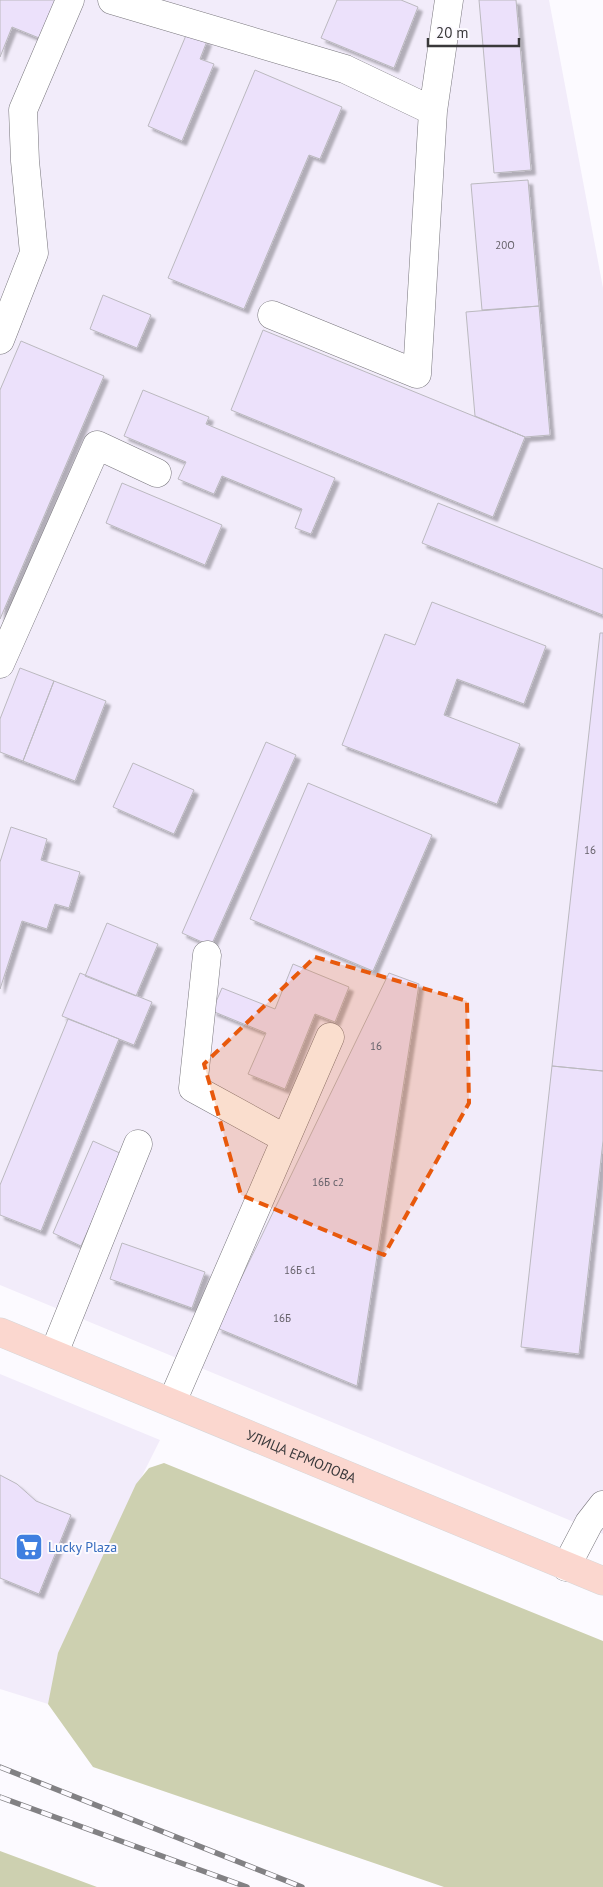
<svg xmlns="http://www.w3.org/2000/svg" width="603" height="1887" font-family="'PT Sans',sans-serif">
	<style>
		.built { fill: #f2ecfa }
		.green { fill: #cdd0b0 }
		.building { fill: #ece1fb; stroke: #bbb9bf; filter: url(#shadow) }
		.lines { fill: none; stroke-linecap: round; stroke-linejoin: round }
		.minor-casing { stroke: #78767c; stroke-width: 29 }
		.major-casing { stroke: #d7d7d8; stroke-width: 29 }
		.minor { stroke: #fff; stroke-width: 28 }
		.major { stroke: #fbd7cf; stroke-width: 28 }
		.rail-casing { stroke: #828184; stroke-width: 5.5 }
		.rail { stroke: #fcfaff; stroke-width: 4; stroke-dasharray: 11; stroke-linecap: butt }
		.marked { fill: #e8590c; fill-opacity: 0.2; stroke: #e8590c; stroke-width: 4; stroke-dasharray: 10 6; stroke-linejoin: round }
		.labels { text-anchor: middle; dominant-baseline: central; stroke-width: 4; stroke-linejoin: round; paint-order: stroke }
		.number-label { font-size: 11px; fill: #66626a }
		.street-label { font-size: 14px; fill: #39383a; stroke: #fcfaff }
		.shop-label { font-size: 14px; fill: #366cbe; stroke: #fcfaff; text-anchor: start }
	</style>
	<defs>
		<filter id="shadow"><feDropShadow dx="4.5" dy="4.5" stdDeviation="1" flood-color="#0004"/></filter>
	</defs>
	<rect width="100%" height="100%" fill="#fcfaff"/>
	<path class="built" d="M0 0H549L603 288V1534L0 1285Z
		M0 1374 160 1440 142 1476 48 1704 0 1689Z"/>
	<path class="green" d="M164 1463 603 1641V1887H444L93 1767 48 1704 58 1653 136 1484 149 1468Z
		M0 1851 97 1887H0Z"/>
	<path class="building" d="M0 0H61L44 40 12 27 0 57Z
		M337 0H401L418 7 394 68 321 38Z
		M479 0H516L531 170 494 173Z
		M187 33 207 41 200 59 214 64 182 141 148 126Z
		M255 70 342 107 320 159 309 155 244 309 168 278Z
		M528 180 539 306 482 310 471 184Z
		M103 295 151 315 137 348 90 329Z
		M539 306 550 435 525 437 475 416 466 312Z
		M263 330 525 437 493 517 231 410Z
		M21 341 104 376 0 619V390Z
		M143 390 209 417 206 424 335 478 311 534 295 528 302 509 222 476 214 494 178 479 186 462 124 436Z
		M122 483 222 525 205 565 106 523Z
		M438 503 603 569V615L422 543Z
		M432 602 546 646 524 704 457 679 444 715 520 744 497 804 342 745 385 634 415 645Z
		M600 633H603V1071L552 1066Z
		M20 668 54 681 23 761 0 752V719Z
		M54 681 106 701 75 781 23 761Z
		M266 742 296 755 211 946 182 933Z
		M133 763 194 790 174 834 113 807Z
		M308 783 432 835 373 971 250 919Z
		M11 827 47 839 41 860 80 872 69 908 55 904 47 929 22 921 0 989V862Z
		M107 923 158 944 136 996 85 976Z
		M293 964 349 987 335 1022 315 1014 285 1089 248 1074 266 1033 212 1011 222 988 275 1009Z
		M80 973 152 1002 134 1045 62 1016Z
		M389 973 419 984 357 1386 217 1328Z
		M68 1019 119 1039 41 1231 0 1215V1185Z
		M552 1066 603 1071V1141L579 1354 521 1347Z
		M93 1141 122 1154 81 1246 53 1233Z
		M122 1243 205 1272 192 1308 110 1279Z
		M0 1475 17 1484 36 1501 71 1515 39 1594 0 1578Z"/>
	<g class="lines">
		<g class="minor-casing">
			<path id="minor" d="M112 0 345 69 433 111
				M272 315 417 374 433 111 449 0
				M0 340 34 253 25 161 23 110 70 0
				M0 664 97 445 157 473
				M207 955 193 1088 286 1139
				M54 1353 138 1144
				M172 1402 330 1037
				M566 1567 589 1523 603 1505"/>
		</g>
		<g class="major-casing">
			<g id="major">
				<path id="s1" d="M0 1332 603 1581"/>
			</g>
		</g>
		<use href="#minor" class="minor"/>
		<use href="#major" class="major"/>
		<g class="rail-casing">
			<path id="rail" d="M0 1767 302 1887
				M0 1797 247 1887"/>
		</g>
		<use href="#rail" class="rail"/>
	</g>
	<path class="marked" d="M315 957 467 1001 469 1103 384 1255 241 1195 204 1064Z"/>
	<defs>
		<g id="supermarket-square" transform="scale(1.4375)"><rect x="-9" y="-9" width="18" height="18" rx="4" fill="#3f7fe0" stroke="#fcfaff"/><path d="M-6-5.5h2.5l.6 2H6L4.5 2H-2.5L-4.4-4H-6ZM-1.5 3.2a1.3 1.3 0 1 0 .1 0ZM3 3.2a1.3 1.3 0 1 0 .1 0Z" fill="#fff"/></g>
	</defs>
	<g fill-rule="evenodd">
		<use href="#supermarket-square" x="29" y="1547"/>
	</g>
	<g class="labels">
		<g class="number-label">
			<text x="505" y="245">20О</text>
			<text x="590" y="850">16</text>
			<text x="376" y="1046">16</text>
			<text x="328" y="1182">16Б с2</text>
			<text x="300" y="1270">16Б с1</text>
			<text x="282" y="1318">16Б</text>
		</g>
		<g class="street-label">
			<text stroke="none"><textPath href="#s1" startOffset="326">УЛИЦА ЕРМОЛОВА</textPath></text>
		</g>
		<g class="shop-label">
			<text x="48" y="1547">Lucky Plaza</text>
		</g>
	</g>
	<path d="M428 38v8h91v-8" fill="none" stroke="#39383a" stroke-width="2.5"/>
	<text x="436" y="38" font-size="15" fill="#39383a" stroke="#fcfaff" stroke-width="4" paint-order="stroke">20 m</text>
</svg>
